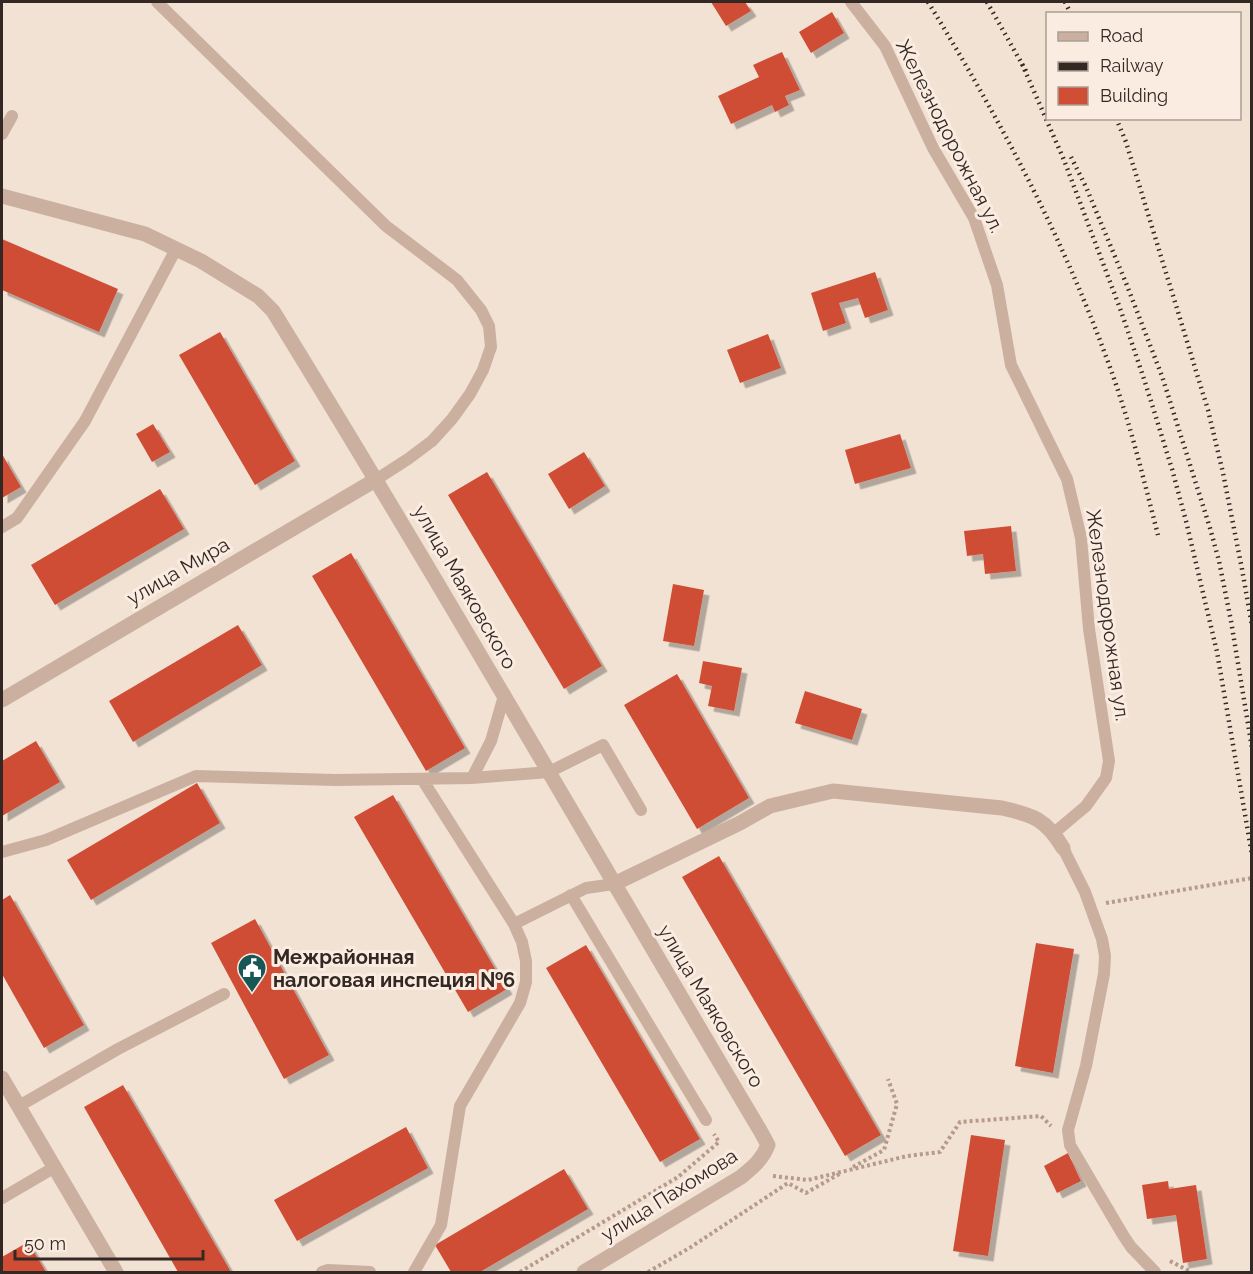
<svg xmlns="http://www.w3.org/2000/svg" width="1253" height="1274" font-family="Raleway,sans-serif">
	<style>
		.building { fill: #d04e35; filter: url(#shadow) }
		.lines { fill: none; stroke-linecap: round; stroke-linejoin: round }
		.path { stroke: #b69a8a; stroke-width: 4; stroke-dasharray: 3 3; stroke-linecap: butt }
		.service { stroke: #cbb0a0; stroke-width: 12 }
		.minor { stroke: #cbb0a0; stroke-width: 15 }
		.rail { stroke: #342824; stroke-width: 4.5; stroke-dasharray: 1.5 4.5; stroke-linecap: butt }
		.labels { text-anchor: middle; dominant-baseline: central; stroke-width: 6; stroke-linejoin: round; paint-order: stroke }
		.street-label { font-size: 20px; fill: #342824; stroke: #faece1 }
		.poi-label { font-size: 20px; font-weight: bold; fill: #342824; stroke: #faece1; text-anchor: start }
	</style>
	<defs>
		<filter id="shadow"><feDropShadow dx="5.5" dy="5.5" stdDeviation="0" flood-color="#0004"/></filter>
	</defs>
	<rect width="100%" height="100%" fill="#f2e2d4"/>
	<path class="building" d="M711 2H745L751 11 726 26Z
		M832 12 844 33 811 53 799 32Z
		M782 52 800 90 785 96 789 105 775 112 772 105 731 124 718 96 759 77 753 65Z
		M2 239 118 289 99 332 2 290Z
		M875 272 888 310 865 318 858 298 839 303 846 323 823 331 811 293Z
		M220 332 295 461 255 485 179 355Z
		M768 334 781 368 740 383 727 350Z
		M153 424 170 452 152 462 136 434Z
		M900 434 911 468 855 484 845 450Z
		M584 452 605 486 569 509 548 474Z
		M2 454 21 487 2 498Z
		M487 472 602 666 564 689 448 495Z
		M160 489 184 529 55 605 31 565Z
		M1011 526 1016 571 985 574 983 554 967 556 964 531Z
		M351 553 465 748 426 771 312 576Z
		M673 584 704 590 694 646 663 641Z
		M238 625 262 665 133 742 109 701Z
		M703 661 742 668 734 711 708 706 712 686 699 683Z
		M677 674 749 798 697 829 624 705Z
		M805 691 862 709 852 740 795 723Z
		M36 741 60 782 2 816V761Z
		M197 783 220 823 91 900 67 860Z
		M393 795 507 989 468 1012 354 817Z
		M719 856 881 1135 845 1156 682 877Z
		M10 895 84 1025 44 1048 2 974V900Z
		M255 919 329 1055 284 1079 211 943Z
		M1036 943 1074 949 1053 1073 1015 1066Z
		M586 945 700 1139 660 1162 546 968Z
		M123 1085 231 1272H178L105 1144 84 1107Z
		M406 1127 428 1168 297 1241 274 1200Z
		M971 1135 1005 1140 988 1256 953 1251Z
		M1068 1153 1081 1181 1057 1193 1044 1166Z
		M564 1169 588 1209 480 1272H451L435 1245Z
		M1168 1181 1169 1189 1196 1185 1207 1259 1183 1263 1176 1215 1147 1219 1142 1185Z
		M28 1242 46 1272H2V1257Z"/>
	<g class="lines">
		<path class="path" d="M1106 903 1252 878
			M853 1167 884 1150 897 1104 888 1079
			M773 1176 808 1180 907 1156 940 1152 960 1122 1041 1116 1051 1126
			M1170 1261 1191 1272
			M520 1272 678 1177 719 1142 714 1134
			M648 1272 691 1247 788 1183 806 1193 841 1173"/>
		<path class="service" d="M157 2 386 226 457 280 481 310 489 326 491 347 483 370 470 394 452 419 432 441 408 459 377 479
			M851 2 885 46 933 148 974 218 997 285 1011 365 1067 479 1081 538 1089 629 1109 761 1106 778 1086 806 1054 833
			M2 134 12 116
			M2 527 17 518 85 421 176 249
			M472 778 491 741 504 696
			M1063 848 1085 892 1102 939 1105 956 1104 974 1086 1066 1068 1130 1070 1145 1123 1235 1131 1247 1155 1272
			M2 852 46 840 196 776 335 780 472 778 549 772 603 745 641 810
			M571 895 706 1120
			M514 924 586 888 614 884
			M19 1106 118 1049 224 994
			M2 1198 55 1167
			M322 1272 328 1270 370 1272
			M414 1272 441 1225 460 1106 520 1003 526 982V961L522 942 514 924 422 779"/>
		<path class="minor" d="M2 196 145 234 201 261 258 296 273 311C440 582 598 858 761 1132L768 1145C762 1160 753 1167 741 1177L584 1272
			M2 700 377 479
			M614 884 740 823 770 806 833 791 1002 808C1033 815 1046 819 1063 848
			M2 1078 116 1272"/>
		<path class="rail" d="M928 2C1001 121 1065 241 1112 373 1131 426 1144 481 1158 535
			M987 2 1026 71
			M1065 2 1071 14
			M1022 64 1064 160 1121 311 1145 382 1172 469 1186 521 1217 652 1252 855
			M1116 118 1126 142 1208 410 1223 473 1242 569 1252 626
			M1071 157 1086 187 1126 283 1162 376 1210 528 1219 561 1231 621 1252 748"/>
	</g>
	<defs>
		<g id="civic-pin" transform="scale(1.5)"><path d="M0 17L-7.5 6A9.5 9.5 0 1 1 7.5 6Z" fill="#175857" stroke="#faece1"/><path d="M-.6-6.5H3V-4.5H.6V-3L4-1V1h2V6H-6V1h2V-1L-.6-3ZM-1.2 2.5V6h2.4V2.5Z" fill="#fff"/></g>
	</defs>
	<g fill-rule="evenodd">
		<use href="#civic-pin" x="252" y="968"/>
	</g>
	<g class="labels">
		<g class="street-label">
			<text transform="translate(950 136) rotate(63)">Железнодорожная ул.</text>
			<text transform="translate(178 571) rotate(-30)">улица Мира</text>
			<text transform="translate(465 587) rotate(60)">улица Маяковского</text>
			<text transform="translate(1108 615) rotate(82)">Железнодорожная ул.</text>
			<text transform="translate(711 1006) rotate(59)">улица Маяковского</text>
			<text transform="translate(669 1195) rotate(-32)">улица Пахомова</text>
		</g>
		<g class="poi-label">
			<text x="273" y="957">Межрайонная<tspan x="273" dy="23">налоговая инспеция №6</tspan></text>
		</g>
	</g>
	<rect width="1253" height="1274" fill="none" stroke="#342824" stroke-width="6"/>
	<rect x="1046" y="12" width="195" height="108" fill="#faece1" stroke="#ab9e95" stroke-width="1.5"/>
	<rect x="1058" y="32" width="30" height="9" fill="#cbb0a0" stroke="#ab9e95" stroke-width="1.5"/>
	<text x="1100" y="42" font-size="18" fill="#342824">Road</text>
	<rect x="1058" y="62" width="30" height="9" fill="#342824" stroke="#ab9e95" stroke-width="1.5"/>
	<text x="1100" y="72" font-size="18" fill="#342824">Railway</text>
	<rect x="1058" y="87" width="30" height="18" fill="#d04e35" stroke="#ab9e95" stroke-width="1.5"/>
	<text x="1100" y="102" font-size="18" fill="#342824">Building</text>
	<path d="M15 1250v9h188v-9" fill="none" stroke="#342824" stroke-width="3"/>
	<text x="24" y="1250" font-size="18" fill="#342824" stroke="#faece1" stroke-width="4.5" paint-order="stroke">50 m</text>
</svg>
